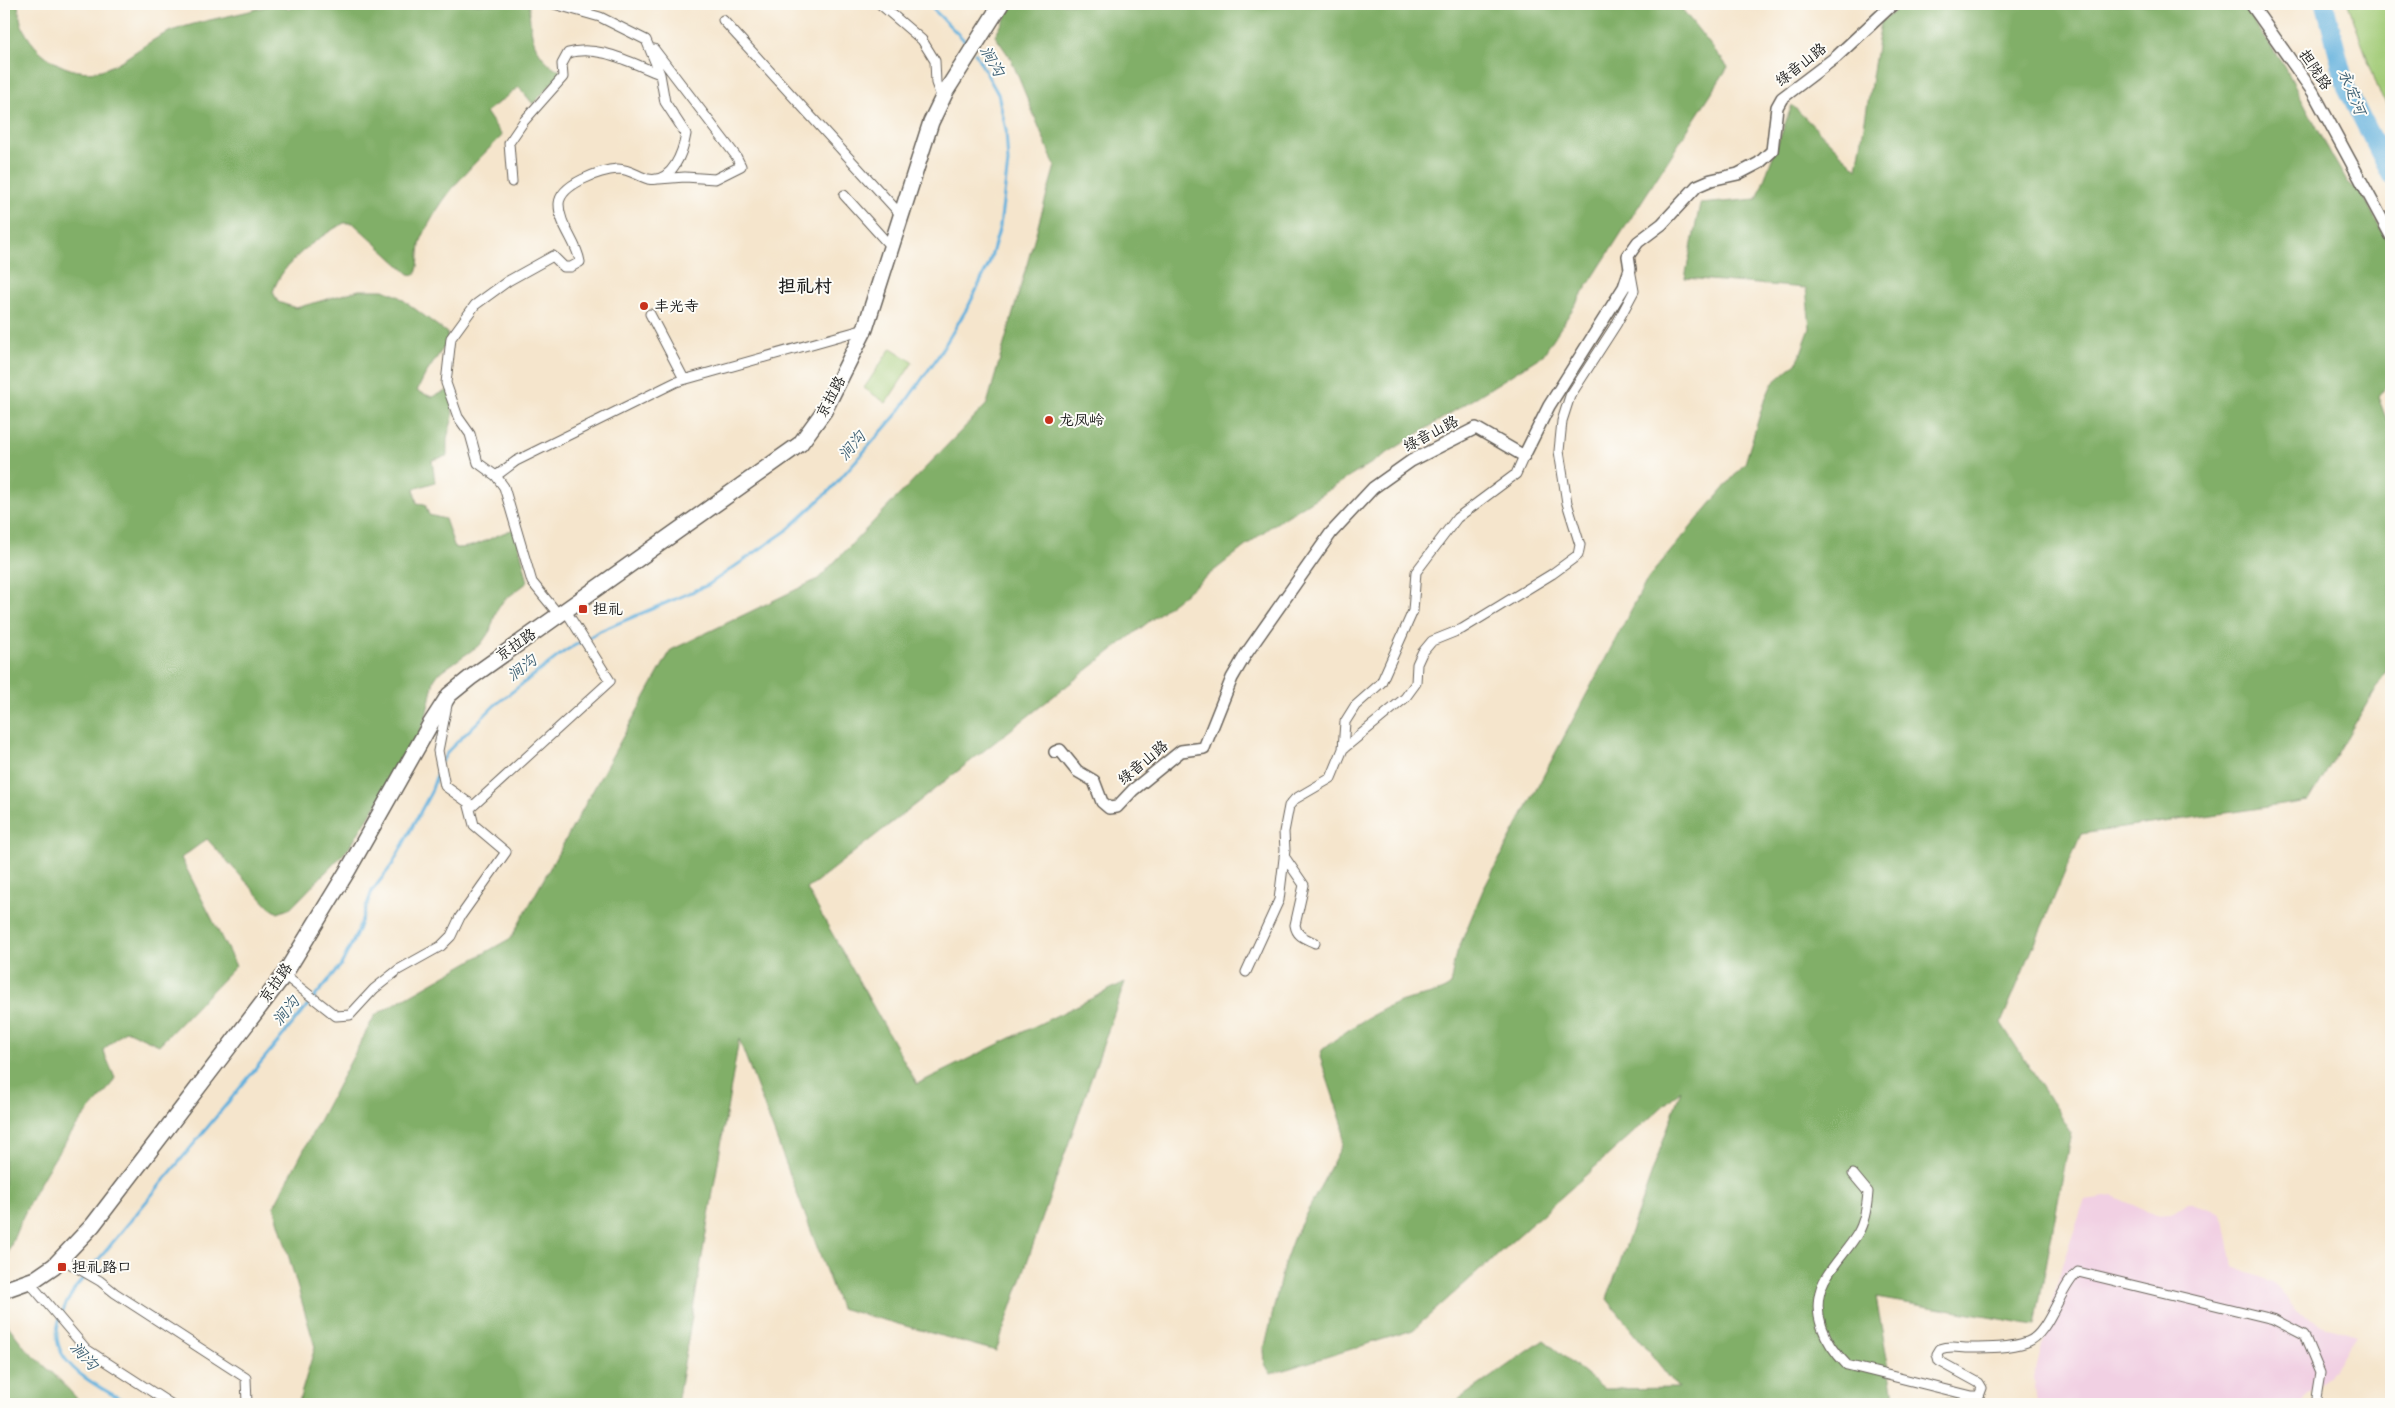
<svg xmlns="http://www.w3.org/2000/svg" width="2395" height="1408" font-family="Pangolin,'LXGW WenKai TC',sans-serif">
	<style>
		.built { fill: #f1d0e3 }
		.green { fill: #a2cb77; stroke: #5f744a }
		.forest { fill: #81af68; stroke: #4e6642 }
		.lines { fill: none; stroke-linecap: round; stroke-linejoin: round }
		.stream { stroke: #64b1dd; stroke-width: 3 }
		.river { stroke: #64b1dd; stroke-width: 18 }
		.minor-casing { stroke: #68625a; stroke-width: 11 }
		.tertiary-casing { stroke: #68625a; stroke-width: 14 }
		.trunk-casing { stroke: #68625a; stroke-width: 18 }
		.minor { stroke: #fff; stroke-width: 9 }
		.tertiary { stroke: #fff; stroke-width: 11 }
		.trunk { stroke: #fff; stroke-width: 15 }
		.poi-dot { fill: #c8321e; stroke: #fdfcf7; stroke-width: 2 }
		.labels { text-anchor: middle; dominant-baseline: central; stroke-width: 4; stroke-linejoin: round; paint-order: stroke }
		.street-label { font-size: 15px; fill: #1c1c1c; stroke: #fdfcf7 }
		.poi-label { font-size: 15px; fill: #1c1c1c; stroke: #fdfcf7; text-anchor: start }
		.water-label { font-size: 16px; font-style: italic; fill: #3c5f73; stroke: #fdfcf7 }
		.quarter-label { font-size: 18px; font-weight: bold; fill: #1c1c1c; stroke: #fdfcf7 }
	</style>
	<rect width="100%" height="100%" fill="#fdfcf7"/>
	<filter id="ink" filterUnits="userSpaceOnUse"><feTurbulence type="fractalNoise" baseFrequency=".02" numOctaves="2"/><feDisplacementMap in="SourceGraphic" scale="10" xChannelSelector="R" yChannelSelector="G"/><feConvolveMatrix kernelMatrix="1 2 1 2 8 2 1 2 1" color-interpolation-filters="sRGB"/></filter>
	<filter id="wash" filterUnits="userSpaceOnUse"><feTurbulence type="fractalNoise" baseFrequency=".0096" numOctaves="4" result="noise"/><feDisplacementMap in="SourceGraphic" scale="20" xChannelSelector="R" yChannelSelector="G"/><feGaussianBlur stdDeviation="1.12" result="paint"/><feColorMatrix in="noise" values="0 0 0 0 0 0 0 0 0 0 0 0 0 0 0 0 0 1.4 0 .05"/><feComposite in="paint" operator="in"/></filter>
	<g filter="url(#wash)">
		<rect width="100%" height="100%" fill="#f5e5cc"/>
		<path class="built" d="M2113 1196 2155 1215 2171 1214 2188 1202 2219 1212 2224 1220 2233 1266 2273 1282 2298 1313 2320 1324 2356 1336 2328 1377 2305 1395 2299 1404H2037L2034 1377 2062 1265 2085 1200Z"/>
		<path class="green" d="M2348 4H2391V110L2380 94Z
			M891 348 913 362 886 403 864 388Z"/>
		<path class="forest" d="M4 4H18C19 12 20 22 24 30 38 58 75 81 107 68 129 59 147 41 169 32 202 19 239 16 273 4L289 9 301 4H529C530 35 533 57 562 72L533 104 519 87 486 112 502 136C469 168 441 196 422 238 417 250 421 265 415 275L409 274 353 223H344C317 238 282 262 273 292L278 302 296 308 359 290H384L398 296 447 333 448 341 425 375 417 391 432 397 451 389 453 417 447 438V456L432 460 435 482 414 489 417 503 425 504 429 515 445 519 455 548C477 549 495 534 515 529L528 582 503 601 496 612 490 631 481 644 439 673 434 680 426 717 417 740 349 848 291 908 278 913 269 907 207 839 181 858 236 966 159 1045 126 1030 103 1050 115 1078C105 1096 91 1107 79 1123 46 1167 21 1213 4 1265Z
			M1013 4H1678L1728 67 1543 355 1270 527 807 889 917 1084 1125 982 996 1351 840 1308 739 1039 677 1404H298L315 1347 274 1206 375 1015 511 938 671 650 818 579 987 404 1055 166 1011 59 995 36Z
			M1903 4H2242L2285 67 2331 154 2346 180 2364 197 2391 249V385L2385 388 2378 397 2391 431V663L2309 801 2081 834 2001 1023 2071 1132 2035 1325 1876 1298 1894 1395 1969 1399 1980 1404H1452L1544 1340 1604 1389 1678 1388 1607 1299 1681 1090 1413 1330 1271 1374 1265 1364 1264 1350 1284 1264 1293 1239 1342 1145 1343 1126 1320 1057 1322 1050C1344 1032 1369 1015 1395 1004 1412 996 1434 997 1450 986L1455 957 1483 890 1648 578 1745 463 1763 404 1772 384 1798 361 1810 328 1806 288 1685 278 1700 204 1757 199 1792 105 1857 169 1881 22Z
			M4 1295 7 1324 26 1349 58 1378 82 1404H4Z"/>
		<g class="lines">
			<path class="stream" d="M928 4 970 46
				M442 761 449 750 495 705 565 651 600 631 708 585 786 531 830 490 897 414 937 358 969 305 989 264 1000 226 1008 163 1006 130 998 94 975 53
				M130 1404C105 1390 56 1369 57 1334 57 1317 68 1301 76 1287L341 965 357 933 372 891 392 865 431 792 438 771"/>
			<path class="river" d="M2325 4 2346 87 2391 176"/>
		</g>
	</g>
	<g filter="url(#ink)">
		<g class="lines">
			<g class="minor-casing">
				<path id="minor" d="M880 4 922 40 935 61 936 83 942 99
					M723 20 901 215
					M654 49 736 156 741 166 715 179 685 177 659 179
					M512 182 509 143 524 121 563 77 562 64 568 53C598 44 631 63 660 74L646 40 600 17 554 4
					M844 195 891 247
					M650 314 684 379
					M496 476 516 461 676 382 865 329
					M559 615 532 582 504 487 496 476 478 463 470 434 458 417 446 383 451 338 475 305 508 281 553 256 564 267H571L580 262C577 241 559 226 559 204 560 184 601 170 618 169 629 169 638 176 648 179 672 184 683 152 686 134L665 102 660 74
					M447 705 438 751 445 786 473 806 610 681 566 611
					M1343 749 1405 698 1416 683 1417 664 1422 653 1432 641 1462 629 1552 574 1578 555 1580 545 1567 503 1559 451 1562 421 1570 396 1617 323 1634 291 1630 269
					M1284 856 1304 885 1295 925C1297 937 1305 938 1315 943
					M1246 972 1279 900 1285 850 1284 832 1289 806 1295 799 1331 778 1343 749 1345 722 1355 706 1381 683 1413 611 1416 572 1457 518 1516 474 1524 456
					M284 975 336 1016 350 1015 374 989 398 970 441 946 451 936 460 917 506 852 474 825 468 802
					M1853 1174 1868 1192C1867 1206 1865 1221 1858 1233 1848 1250 1833 1264 1824 1281 1809 1312 1825 1343 1847 1365L1972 1396H1979L1982 1388 1979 1383 1939 1361 1937 1354 1940 1349C1951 1345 1958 1348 1970 1348 1988 1348 2010 1348 2027 1342 2049 1335 2060 1286 2078 1272L2273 1319 2304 1335 2320 1373 2315 1404
					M62 1259 100 1281 115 1293 246 1378 247 1404
					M29 1282 86 1349 171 1404"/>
			</g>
			<g class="tertiary-casing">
				<path id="tertiary" d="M2251 4 2313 92 2391 236
					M1055 752 1060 750 1077 771 1094 781 1102 802 1109 808 1117 807 1133 790 1181 751 1204 748 1232 678 1246 654 1331 533 1373 488 1411 461 1476 428 1524 456 1549 406 1624 287 1630 269 1628 256 1638 242 1662 224 1697 186 1711 180 1738 174 1759 163 1772 151 1777 107 1782 98 1836 57 1893 4"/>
			</g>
			<g class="trunk-casing">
				<path id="trunk" d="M4 1290 35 1279 54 1266 93 1225 284 975 348 870 431 723 449 695 470 678 800 444 824 411 865 329 931 122 946 91 1001 4"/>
			</g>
			<use href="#minor" class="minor"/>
			<use href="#tertiary" class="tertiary"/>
			<use href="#trunk" class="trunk"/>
		</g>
	</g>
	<g class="poi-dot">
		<circle cx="644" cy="306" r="5"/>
		<circle cx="1049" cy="420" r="5"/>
		<rect x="578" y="604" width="10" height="10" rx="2.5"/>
		<rect x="57" y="1262" width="10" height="10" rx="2.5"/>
	</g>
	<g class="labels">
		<g class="street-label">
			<text transform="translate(1801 65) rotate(-38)">绿音山路</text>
			<text transform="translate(2315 70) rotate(56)">担陇路</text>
			<text transform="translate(831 397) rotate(-62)">京拉路</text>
			<text transform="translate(1431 434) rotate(-28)">绿音山路</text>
			<text transform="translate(516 645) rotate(-35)">京拉路</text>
			<text transform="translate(1143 763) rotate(-40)">绿音山路</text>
			<text transform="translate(276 983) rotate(-55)">京拉路</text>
		</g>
		<g class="poi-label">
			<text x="654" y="306">丰光寺</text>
			<text x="1059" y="420">龙凤岭</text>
			<text x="593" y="609">担礼</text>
			<text x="72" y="1267">担礼路口</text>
		</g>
		<g class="water-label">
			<text transform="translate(992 61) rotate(61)">涧沟</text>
			<text transform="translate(2352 92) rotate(68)">永定河</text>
			<text transform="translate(852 446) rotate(-49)">涧沟</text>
			<text transform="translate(522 668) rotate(-37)">涧沟</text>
			<text transform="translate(286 1011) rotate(-51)">涧沟</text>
			<text transform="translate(84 1356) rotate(48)">涧沟</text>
		</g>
		<g class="quarter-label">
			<text x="805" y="286">担礼村</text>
		</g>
	</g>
	<rect width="2395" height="1408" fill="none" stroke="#fdfcf7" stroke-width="20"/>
</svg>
